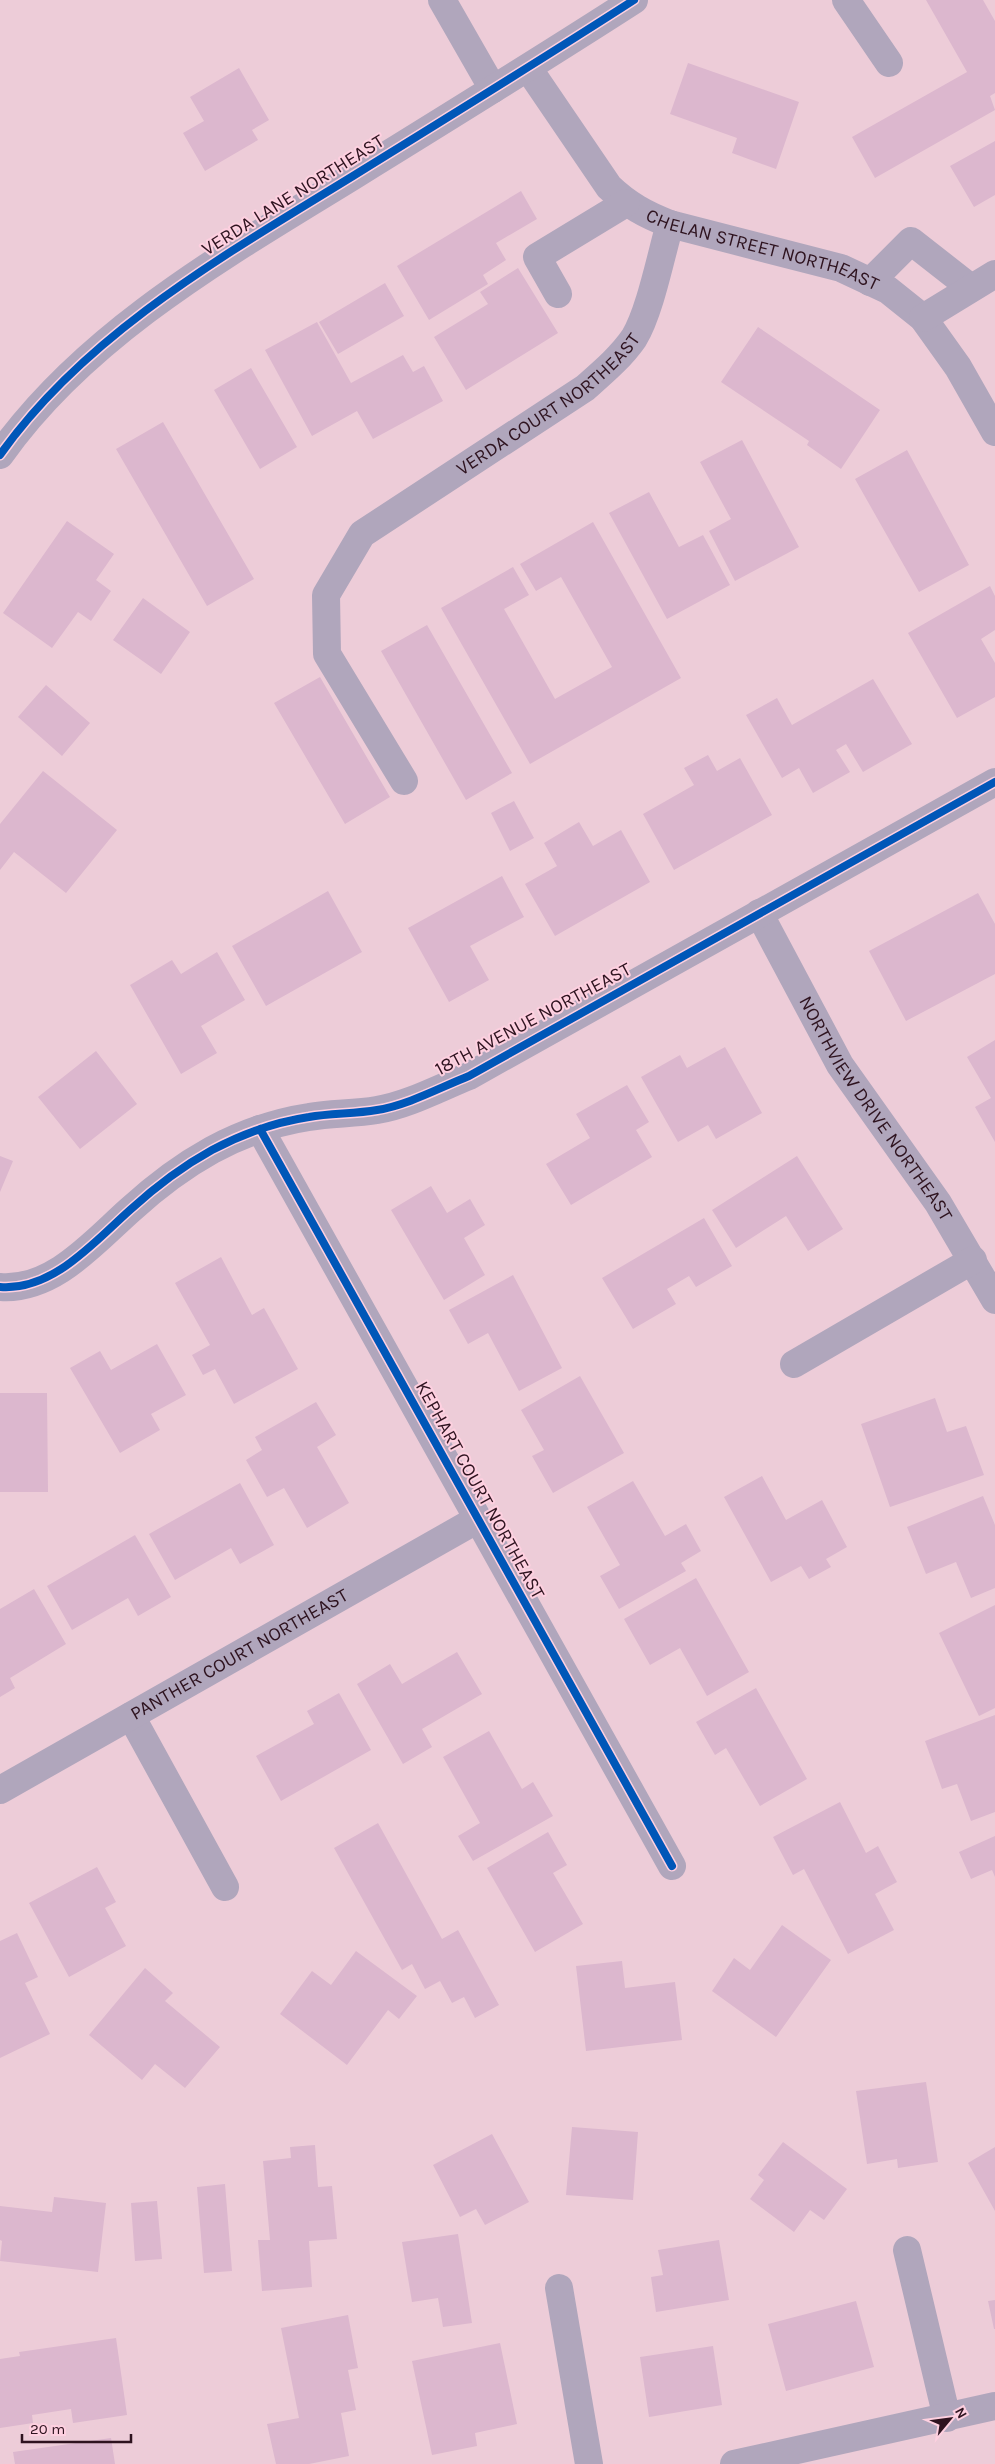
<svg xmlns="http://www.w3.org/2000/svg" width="995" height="2464" font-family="Karla,sans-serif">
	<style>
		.building { fill: #dcb7ce }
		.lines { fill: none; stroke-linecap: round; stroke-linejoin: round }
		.minor { stroke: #b0a6bc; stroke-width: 28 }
		.cycleway-casing { stroke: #fed0e0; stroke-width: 11 }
		.cycleway { stroke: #0057b8; stroke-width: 8 }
		.labels { text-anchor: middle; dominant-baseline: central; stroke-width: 4; stroke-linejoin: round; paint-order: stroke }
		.street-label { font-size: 19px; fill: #2e131f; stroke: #fed0e0 }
	</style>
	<rect width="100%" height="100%" fill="#edccd8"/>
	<path class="building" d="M926 0H983L995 21V93L990 96 995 110 875 178 852 137 967 72Z
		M688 63 799 102 776 169 732 153 737 138 670 114Z
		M239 68 269 120 252 130 258 140 205 171 183 133 204 121 190 97Z
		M995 141V195L974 207 950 166Z
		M521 191 537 219 496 243 506 260 483 275 488 284 429 320 397 266Z
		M518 268 558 333 466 390 434 337 488 304 480 292Z
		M385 283 404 316 338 354 319 322Z
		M317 322 351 383 403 355 413 372 424 366 443 401 373 439 357 411 312 436 265 350Z
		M758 327 880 410 841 469 807 445 809 441 721 382Z
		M251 368 297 447 260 469 214 390Z
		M163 422 254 579 207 606 116 449Z
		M742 440 799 547 735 581 709 531 731 519 700 462Z
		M907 450 969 565 919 592 855 479Z
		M649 492 679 547 703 535 730 585 667 619 609 513Z
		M67 521 114 554 96 580 111 591 91 621 78 612 52 648 3 613Z
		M593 522 681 678 530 764 441 608 513 567 529 595 504 609 555 699 612 667 561 577 536 591 520 564Z
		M990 586 995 596V630L981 639 995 663V697L957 718 908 633Z
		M143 598 190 632 161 674 113 640Z
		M427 625 512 773 466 800 381 651Z
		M320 677 390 797 345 824 274 703Z
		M873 679 912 744 863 772 846 744 836 750 850 772 813 793 799 768 782 778 746 715 777 698 792 725Z
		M46 685 90 723 62 756 18 717Z
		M708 755 717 771 740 758 772 815 674 870 643 814 694 785 684 768Z
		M43 771 117 830 66 893 14 852 0 870V824Z
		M514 801 534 838 510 851 491 813Z
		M579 822 593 846 621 830 650 882 555 936 525 884 557 866 544 843Z
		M502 876 524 917 470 946 489 980 449 1002 408 928Z
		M328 891 362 952 266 1006 232 946Z
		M978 893 995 924V974L906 1021 869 951Z
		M217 952 245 1000 201 1026 217 1053 181 1074 130 985 172 960 181 974Z
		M995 1040V1142L975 1107 991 1098 967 1057Z
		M725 1047 762 1113 716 1139 708 1125 678 1142 641 1077 680 1055 687 1068Z
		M96 1051 137 1104 80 1149 38 1097Z
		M627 1085 649 1122 636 1130 652 1157 571 1205 546 1164 590 1138 576 1114Z
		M0 1156 13 1161 0 1192Z
		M797 1156 843 1229 808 1251 786 1216 736 1248 712 1210Z
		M431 1186 447 1213 470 1199 485 1225 464 1238 485 1275 444 1300 391 1210Z
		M704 1218 732 1266 696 1287 689 1276 667 1289 676 1304 633 1329 602 1278Z
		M221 1257 252 1315 264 1308 298 1369 234 1404 215 1369 203 1375 192 1355 210 1345 175 1283Z
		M513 1275 562 1368 519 1391 488 1333 468 1344 449 1310Z
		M157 1344 186 1395 151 1414 160 1430 120 1453 70 1368 100 1351 111 1370Z
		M580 1376 624 1453 553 1493 532 1456 544 1450 521 1410Z
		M0 1393H47L48 1492H0Z
		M935 1398 947 1432 966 1426 984 1475 890 1507 861 1424Z
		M316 1402 336 1435 317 1447 349 1503 307 1528 284 1488 267 1497 246 1460 262 1450 255 1437Z
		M762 1476 786 1520 822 1500 847 1547 826 1559 831 1567 809 1579 801 1566 771 1582 724 1497Z
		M633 1481 665 1536 686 1524 701 1551 681 1563 686 1571 619 1609 600 1576 620 1565 587 1507Z
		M240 1483 274 1545 240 1564 231 1548 175 1580 149 1534Z
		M983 1496 995 1525V1588L971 1598 956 1562 926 1574 907 1527Z
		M135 1535 171 1597 138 1616 128 1598 72 1630 47 1586Z
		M696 1578 749 1672 707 1696 680 1648 650 1665 624 1619Z
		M34 1589 66 1644 10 1678 15 1688 0 1697V1609Z
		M995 1605V1708L979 1716 939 1633Z
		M457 1652 482 1694 422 1729 432 1747 403 1764 357 1684 390 1664 402 1684Z
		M756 1688 807 1779 760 1806 726 1748 715 1755 696 1722Z
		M339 1693 371 1750 281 1801 256 1756 314 1724 307 1711Z
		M995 1715V1812L971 1821 957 1784 942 1789 925 1741Z
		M489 1731 522 1789 533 1782 553 1816 473 1861 458 1836 480 1823 443 1757Z
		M840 1802 866 1853 878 1846 897 1882 875 1894 894 1930 848 1954 804 1869 793 1875 773 1837Z
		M378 1823 442 1939 458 1930 499 2005 475 2018 464 1997 452 2003 440 1981 425 1989 412 1964 402 1970 334 1848Z
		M548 1832 567 1865 553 1873 583 1924 535 1952 487 1868Z
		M995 1836V1877L992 1870 971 1879 959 1852Z
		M97 1867 116 1902 105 1908 126 1946 69 1977 29 1903Z
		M782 1925 831 1960 776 2037 712 1991 734 1958 750 1970Z
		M17 1933 38 1977 25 1983 50 2034 0 2058V1941Z
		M356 1951 417 1996 399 2019 388 2010 347 2065 280 2014 312 1971 331 1985Z
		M622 1961 625 1988 675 1982 682 2040 586 2051 576 1966Z
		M145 1968 173 1993 165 2001 220 2047 185 2088 155 2064 142 2080 89 2035Z
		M926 2082 938 2162 898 2168 897 2159 867 2164 856 2091Z
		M572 2127 638 2132 633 2200 566 2195Z
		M492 2134 529 2202 485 2225 476 2209 460 2217 433 2165Z
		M783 2142 847 2189 824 2220 810 2210 794 2232 750 2199 764 2180 758 2175Z
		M315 2145 318 2187 332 2186 337 2239 309 2241 312 2287 262 2291 258 2240H270L263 2161 291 2158 290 2147Z
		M995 2147V2211L968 2163Z
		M225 2184 232 2271 204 2273 197 2187Z
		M54 2197 106 2203 98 2272 0 2261 2 2241 0 2240V2206L52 2212Z
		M157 2201 162 2259 135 2261 131 2203Z
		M458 2234 472 2323 443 2327 438 2298 412 2302 402 2242Z
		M719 2240 729 2300 656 2312 651 2277 663 2275 658 2250Z
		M995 2300V2329H994L988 2301Z
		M856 2301 874 2367 786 2391 768 2324Z
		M348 2315 358 2368 348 2370 356 2410 341 2413 349 2456 309 2464H276L267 2424 299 2418 281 2328Z
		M116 2338 127 2415 73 2423 71 2409 32 2415 33 2423 0 2428V2359L20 2356 19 2352Z
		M500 2343 517 2424 475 2433 477 2446 432 2455 412 2361Z
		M713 2346 722 2405 649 2417 640 2357Z
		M111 2438 115 2464H15L13 2452Z"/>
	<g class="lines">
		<g class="minor">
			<path d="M442 0 493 89"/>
			<path d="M846 0 889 63"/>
			<path id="s1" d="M528 68 609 187C628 205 646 215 670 224L841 268 888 290 923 318 958 367 995 432"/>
			<path d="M870 282 911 241 971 288"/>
			<path d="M558 294 537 257 626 203"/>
			<path d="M923 318 995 274"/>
			<path d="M0 455C86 333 228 253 353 176 447 118 541 60 634 0"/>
			<path id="s2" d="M404 781 327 654 326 595 362 534 585 388C602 373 621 357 634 338 650 312 661 255 670 224"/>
			<path id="s3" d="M759 913 840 1065 938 1203 995 1300"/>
			<path d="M260 1129 672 1866"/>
			<path d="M0 1287C53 1291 94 1242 130 1210 154 1188 183 1166 212 1150 242 1134 276 1122 309 1117 331 1113 354 1114 377 1110 408 1105 439 1088 469 1076L995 782"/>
			<path d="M794 1364 973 1260"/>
			<path d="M131 1716 225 1887"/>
			<path id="s4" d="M0 1790 478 1519"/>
			<path d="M907 2250 947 2418"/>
			<path d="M559 2288 589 2464"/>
			<path d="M734 2464 995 2406"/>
		</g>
		<g class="cycleway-casing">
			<path id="cycleway" d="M0 455C86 333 228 253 353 176 447 118 541 60 634 0
				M260 1129 672 1866
				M0 1287C53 1291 94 1242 130 1210 154 1188 183 1166 212 1150 242 1134 276 1122 309 1117 331 1113 354 1114 377 1110 408 1105 439 1088 469 1076L995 782"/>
		</g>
		<use href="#cycleway" class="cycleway"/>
	</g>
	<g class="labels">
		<g class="street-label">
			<text transform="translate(293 195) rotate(-32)">VERDA LANE NORTHEAST</text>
			<text stroke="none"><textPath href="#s1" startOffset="312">CHELAN STREET NORTHEAST</textPath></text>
			<text stroke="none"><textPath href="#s2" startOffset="506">VERDA COURT NORTHEAST</textPath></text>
			<text transform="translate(533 1019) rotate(-28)">18TH AVENUE NORTHEAST</text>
			<text stroke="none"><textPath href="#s3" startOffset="228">NORTHVIEW DRIVE NORTHEAST</textPath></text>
			<text transform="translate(480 1490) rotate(61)">KEPHART COURT NORTHEAST</text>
			<text stroke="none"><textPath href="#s4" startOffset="275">PANTHER COURT NORTHEAST</textPath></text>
		</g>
	</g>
	<g transform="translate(950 2419) rotate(61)" stroke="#fed0e0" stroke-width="4" paint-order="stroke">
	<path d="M0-4L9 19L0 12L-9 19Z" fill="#2e131f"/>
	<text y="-8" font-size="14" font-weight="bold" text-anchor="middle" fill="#2e131f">N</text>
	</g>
	<path d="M22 2434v8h109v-8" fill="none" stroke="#2e131f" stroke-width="2.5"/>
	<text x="30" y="2434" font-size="15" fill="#2e131f" stroke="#fed0e0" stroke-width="4" paint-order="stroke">20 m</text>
</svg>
